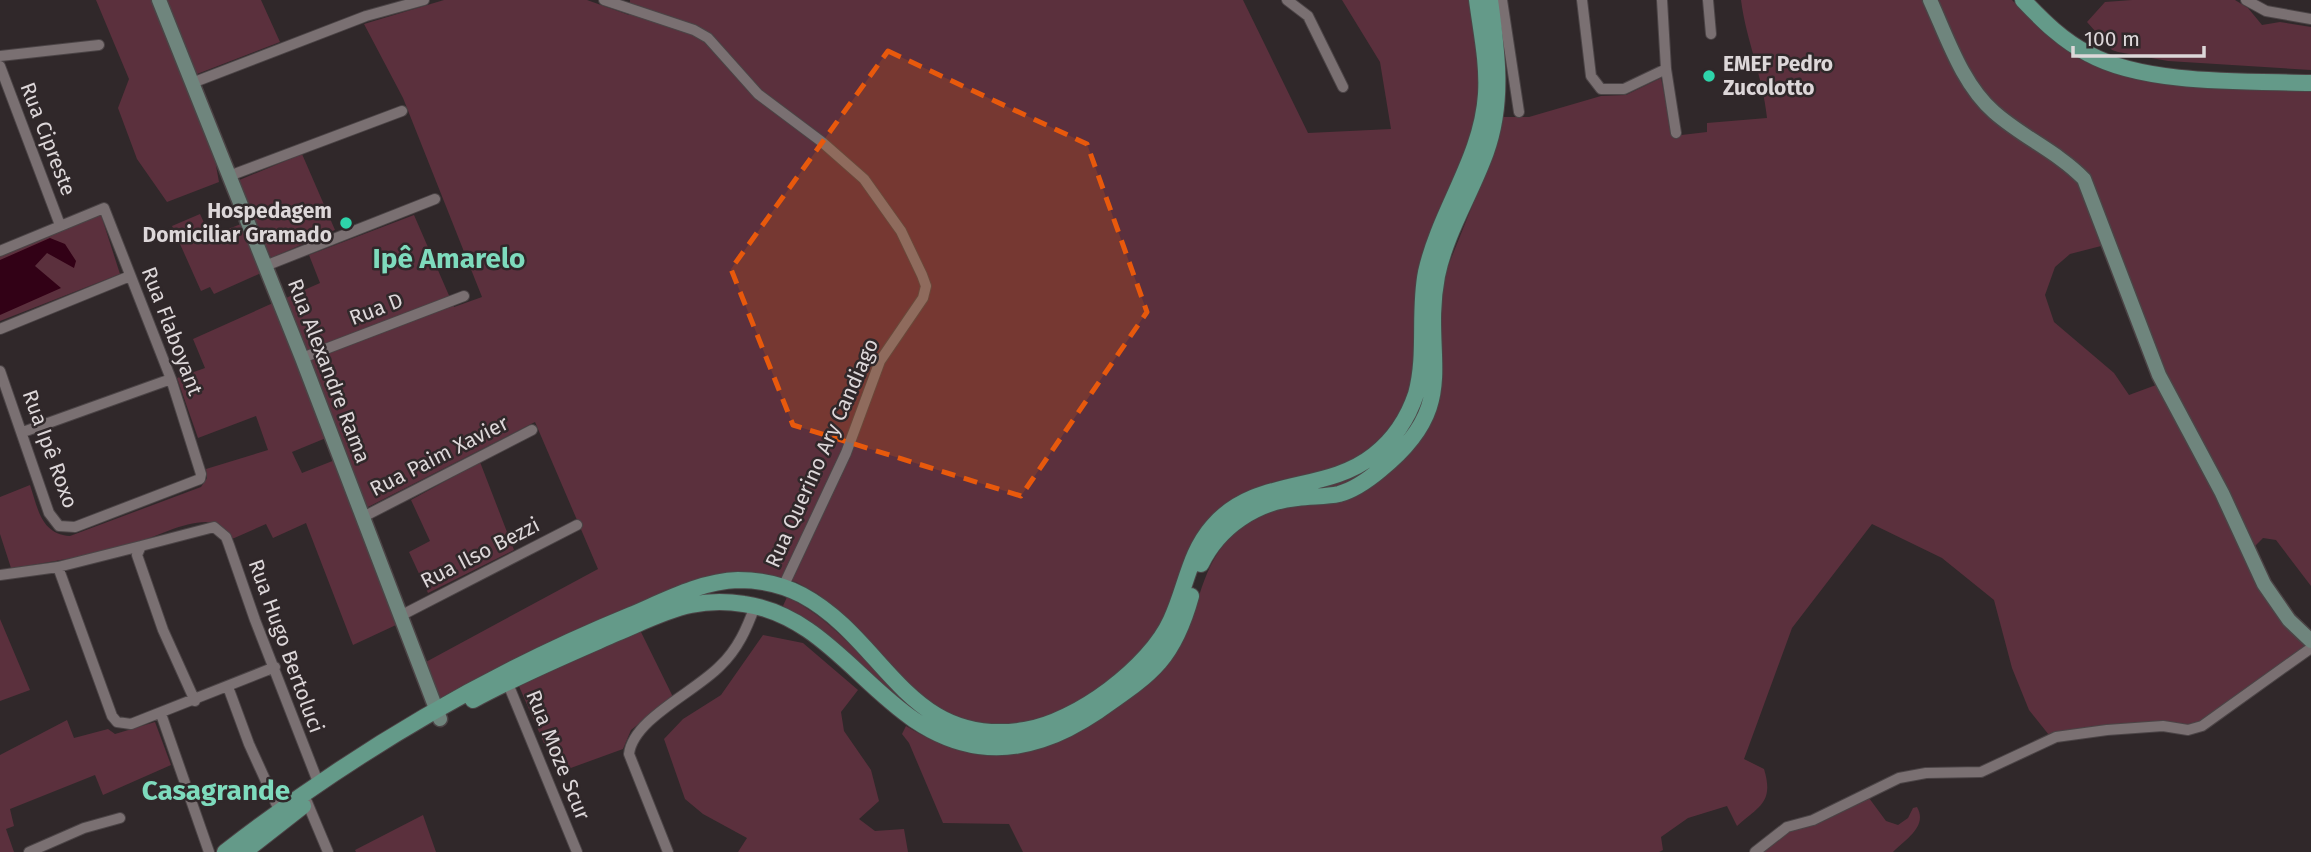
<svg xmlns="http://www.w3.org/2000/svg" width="2311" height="852" font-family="'Fira Sans',sans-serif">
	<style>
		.green { fill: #5b303d }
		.water { fill: #320116 }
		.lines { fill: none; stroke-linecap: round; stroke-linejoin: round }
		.street-casing { stroke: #4b4446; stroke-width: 12 }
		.secondary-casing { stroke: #4b4446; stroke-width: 17 }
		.primary-casing { stroke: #4b4446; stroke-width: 18 }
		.street { stroke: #7a7072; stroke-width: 10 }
		.secondary { stroke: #6f857d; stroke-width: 14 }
		.primary { stroke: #649a89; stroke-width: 16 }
		.marked { fill: #e8590c; fill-opacity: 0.2; stroke: #e8590c; stroke-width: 5; stroke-dasharray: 14 9; stroke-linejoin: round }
		.poi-dot { fill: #2ed4aa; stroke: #30282a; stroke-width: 2.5 }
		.labels { text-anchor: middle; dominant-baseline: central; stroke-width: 5; stroke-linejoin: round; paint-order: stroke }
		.poi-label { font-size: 21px; font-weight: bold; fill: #ddd7d9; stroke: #30282a; text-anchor: start }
		.street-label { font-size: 21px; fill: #ddd7d9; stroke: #30282a }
		.district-label { font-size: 28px; font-weight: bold; fill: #7edbbd; stroke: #30282a }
	</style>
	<rect width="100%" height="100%" fill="#30282a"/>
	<path class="green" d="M96 0H152L215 160 219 182 167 202 137 159 118 108 129 79Z
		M164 0H261L280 42 197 74 194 73Z
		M444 0H587L629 15 630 0H1243L1308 133 1391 129 1380 62 1342 0H1472L1480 72V106L1408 397C1355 502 1288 452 1217 512 1186 537 1178 595 1158 629 1141 660 1109 681 1080 700 1032 731 976 734 926 703 912 694 901 677 889 665 866 641 843 617 818 594L796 582 737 574 440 700 424 663 598 569 535 422 368 507 363 505 286 298 320 283 309 255 414 215 454 307 482 297 403 98 364 24Z
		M1481 0H1484C1490 44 1499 88 1488 132 1476 179 1446 220 1435 267 1414 352 1460 402 1373 468 1320 509 1264 476 1215 534 1190 565 1188 604 1171 639 1154 673 1088 716 1053 730 1033 738 1011 741 991 741 901 740 854 646 783 606L787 597C875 640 893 737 1007 738 1055 739 1149 676 1171 633 1187 601 1190 565 1212 536 1255 479 1323 502 1374 462 1444 406 1415 344 1432 271 1443 222 1473 180 1486 131 1496 88 1487 43 1481 0Z
		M1741 0H1926L1995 122 2062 168 2079 185 2101 246 2070 254 2055 267 2045 295 2054 322 2114 373 2129 395 2156 385 2206 477 2262 595 2305 646 2195 726 2049 735 2029 710 2012 668 1994 600 1942 558 1872 524 1792 628 1744 759 1764 769C1774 802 1760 806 1737 826L1727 806 1688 818 1661 837 1663 850 1659 852H1023L1009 824 943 823 909 743 902 734 906 726C991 777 1040 757 1116 705 1139 689 1164 675 1178 649 1201 609 1199 564 1236 532 1259 511 1284 507 1314 503 1320 502 1329 502 1335 500 1353 493 1398 454 1416 441L1440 286 1487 169 1502 117H1529L1601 96 1626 95 1661 78 1673 136 1707 132V123L1767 118C1763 77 1746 40 1741 0Z
		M1936 0H2012C2033 22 2055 45 2082 60 2136 89 2248 89 2311 91V586L2276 540 2263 538 2252 549 2165 377 2093 182C2070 150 2033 139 2005 114 1970 84 1955 40 1936 0Z
		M2132 0H2235L2248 8 2262 25 2280 22 2311 27V70L2168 61 2118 52 2112 50 2087 22 2105 2Z
		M302 154 335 230 271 258 237 181Z
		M98 214 101 215 120 274 0 321V254Z
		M200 214 210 236 241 224 261 273 214 294 210 287 201 291 172 226Z
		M273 303 326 438 292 452 302 473 335 460 396 625 353 645 306 523 273 538 266 524 232 539C226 529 218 523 206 522 182 522 157 537 134 543 94 555 53 562 11 568L0 534V497L30 485C38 509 41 534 70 536L201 487 207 478 206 469 268 450 256 416 198 438 177 378 205 368 193 339Z
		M480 462 514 550 428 593 409 552 430 541 411 500Z
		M0 619 30 690 0 701Z
		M640 630 673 697 631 730 623 749 557 773 518 684Z
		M763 635 803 643 858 690 841 712 844 731 871 770 879 801 859 819 875 831 904 829 908 852H738L747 838 703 814 685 799 664 739 683 719 721 695Z
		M67 720 74 738 108 729 115 734 155 722 171 765 103 795 95 775 10 809 14 826 6 829 14 852H0V755Z
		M1869 798 1886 821 1898 825 1908 818 1913 808 1917 807C1928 826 1906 839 1893 852H1762L1786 831 1824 821Z
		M423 815 436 852H356L355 850Z"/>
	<path class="water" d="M50 238 65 244 76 261 74 268 47 253 35 266 61 288 0 315V260Z"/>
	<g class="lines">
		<g class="street-casing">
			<path id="street" d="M604 0 694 30 708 38 758 94 822 142 864 179 901 231 922 275 926 286 923 298 880 361 846 453 783 587
				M1287 0 1308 16 1343 87
				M1502 0 1519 112
				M1582 0 1591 76 1601 89H1624L1666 69
				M1662 0 1666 69 1676 133
				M1708 0 1711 34
				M2246 0 2266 11 2311 19
				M0 56 99 45
				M0 66 60 225
				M192 83 366 16 424 0
				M229 176 402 111
				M0 251 104 208 171 379 201 474 200 479 75 527 59 526 49 513 0 371
				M265 266 435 199
				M0 329 130 276
				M302 358 464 296
				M23 432 171 379
				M363 517 532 430
				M58 567 112 716 117 722 131 724 275 667
				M0 575 58 567 141 546
				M402 615 577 525
				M506 679 577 852
				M228 687 249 744 279 810
				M195 701 163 630 137 555 141 546 214 527 226 537 229 545 255 620 318 782
				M161 714 209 852
				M307 802 328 852
				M29 852 84 828 120 818
				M668 852 629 754C633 719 695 692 720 666 738 649 747 628 755 606
				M1755 852 1787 827 1813 820 1899 778 1926 773 1981 772 2056 737 2107 730 2163 726 2188 730 2202 726 2311 648"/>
		</g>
		<g class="secondary-casing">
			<path id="secondary" d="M159 0 302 358 440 719
				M1930 0C1947 37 1962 84 1994 112 2022 137 2058 152 2084 179L2159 375 2222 493 2264 584 2289 620 2311 641"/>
		</g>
		<g class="primary-casing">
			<path id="primary" d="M2023 0C2043 21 2063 41 2089 54 2145 85 2247 81 2311 83
				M1201 564C1219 527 1256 502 1297 498 1311 496 1326 497 1339 494 1354 490 1368 480 1380 470 1464 403 1421 359 1437 276 1446 232 1471 194 1486 152 1504 102 1497 51 1490 0
				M473 700C519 675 569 654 617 633 641 623 666 610 691 605 709 601 726 601 744 604 842 618 880 732 979 746 1023 752 1062 735 1098 711 1151 674 1173 661 1191 596
				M225 852C350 755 484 675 631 615 664 601 701 581 738 580 759 580 783 585 802 595 886 640 907 749 1025 730 1076 722 1150 667 1171 620 1186 588 1189 553 1213 526 1256 476 1325 494 1374 455 1393 440 1408 418 1416 394 1427 354 1418 312 1426 272 1440 210 1482 158 1486 94 1488 63 1481 31 1477 0
				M244 852 303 806"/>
		</g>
		<use href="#street" class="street"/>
		<use href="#secondary" class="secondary"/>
		<use href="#primary" class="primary"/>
	</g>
	<path class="marked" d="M888 51 1087 144 1147 312 1021 496 793 425 731 269Z"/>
	<g class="poi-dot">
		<circle cx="1709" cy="76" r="7"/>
		<circle cx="346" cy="223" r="7"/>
	</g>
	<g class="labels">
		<g class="poi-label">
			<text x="1723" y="64">EMEF Pedro<tspan x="1723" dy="24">Zucolotto</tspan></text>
			<text x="332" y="211" text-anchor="end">Hospedagem<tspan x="332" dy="24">Domiciliar Gramado</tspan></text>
		</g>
		<g class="street-label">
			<text transform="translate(48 139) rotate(69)">Rua Cipreste</text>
			<text transform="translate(376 309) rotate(-21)">Rua D</text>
			<text transform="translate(172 331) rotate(69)">Rua Flaboyant</text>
			<text transform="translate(329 371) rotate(69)">Rua Alexandre Rama</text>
			<text transform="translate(50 449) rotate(70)">Rua Ipê Roxo</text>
			<text transform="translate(822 453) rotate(-66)">Rua Querino Ary Candiago</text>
			<text transform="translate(439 456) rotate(-27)">Rua Paim Xavier</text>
			<text transform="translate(480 553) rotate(-27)">Rua Ilso Bezzi</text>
			<text transform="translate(286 646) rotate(70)">Rua Hugo Bertoluci</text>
			<text transform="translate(558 755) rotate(68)">Rua Moze Scur</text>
		</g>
		<g class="district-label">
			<text x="449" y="258">Ipê Amarelo</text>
			<text x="216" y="790">Casagrande</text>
		</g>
	</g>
	<path d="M2073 46v10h131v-10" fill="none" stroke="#ddd7d9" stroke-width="3.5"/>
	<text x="2084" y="46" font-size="21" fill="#ddd7d9" stroke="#30282a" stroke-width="5" paint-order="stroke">100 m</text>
</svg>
